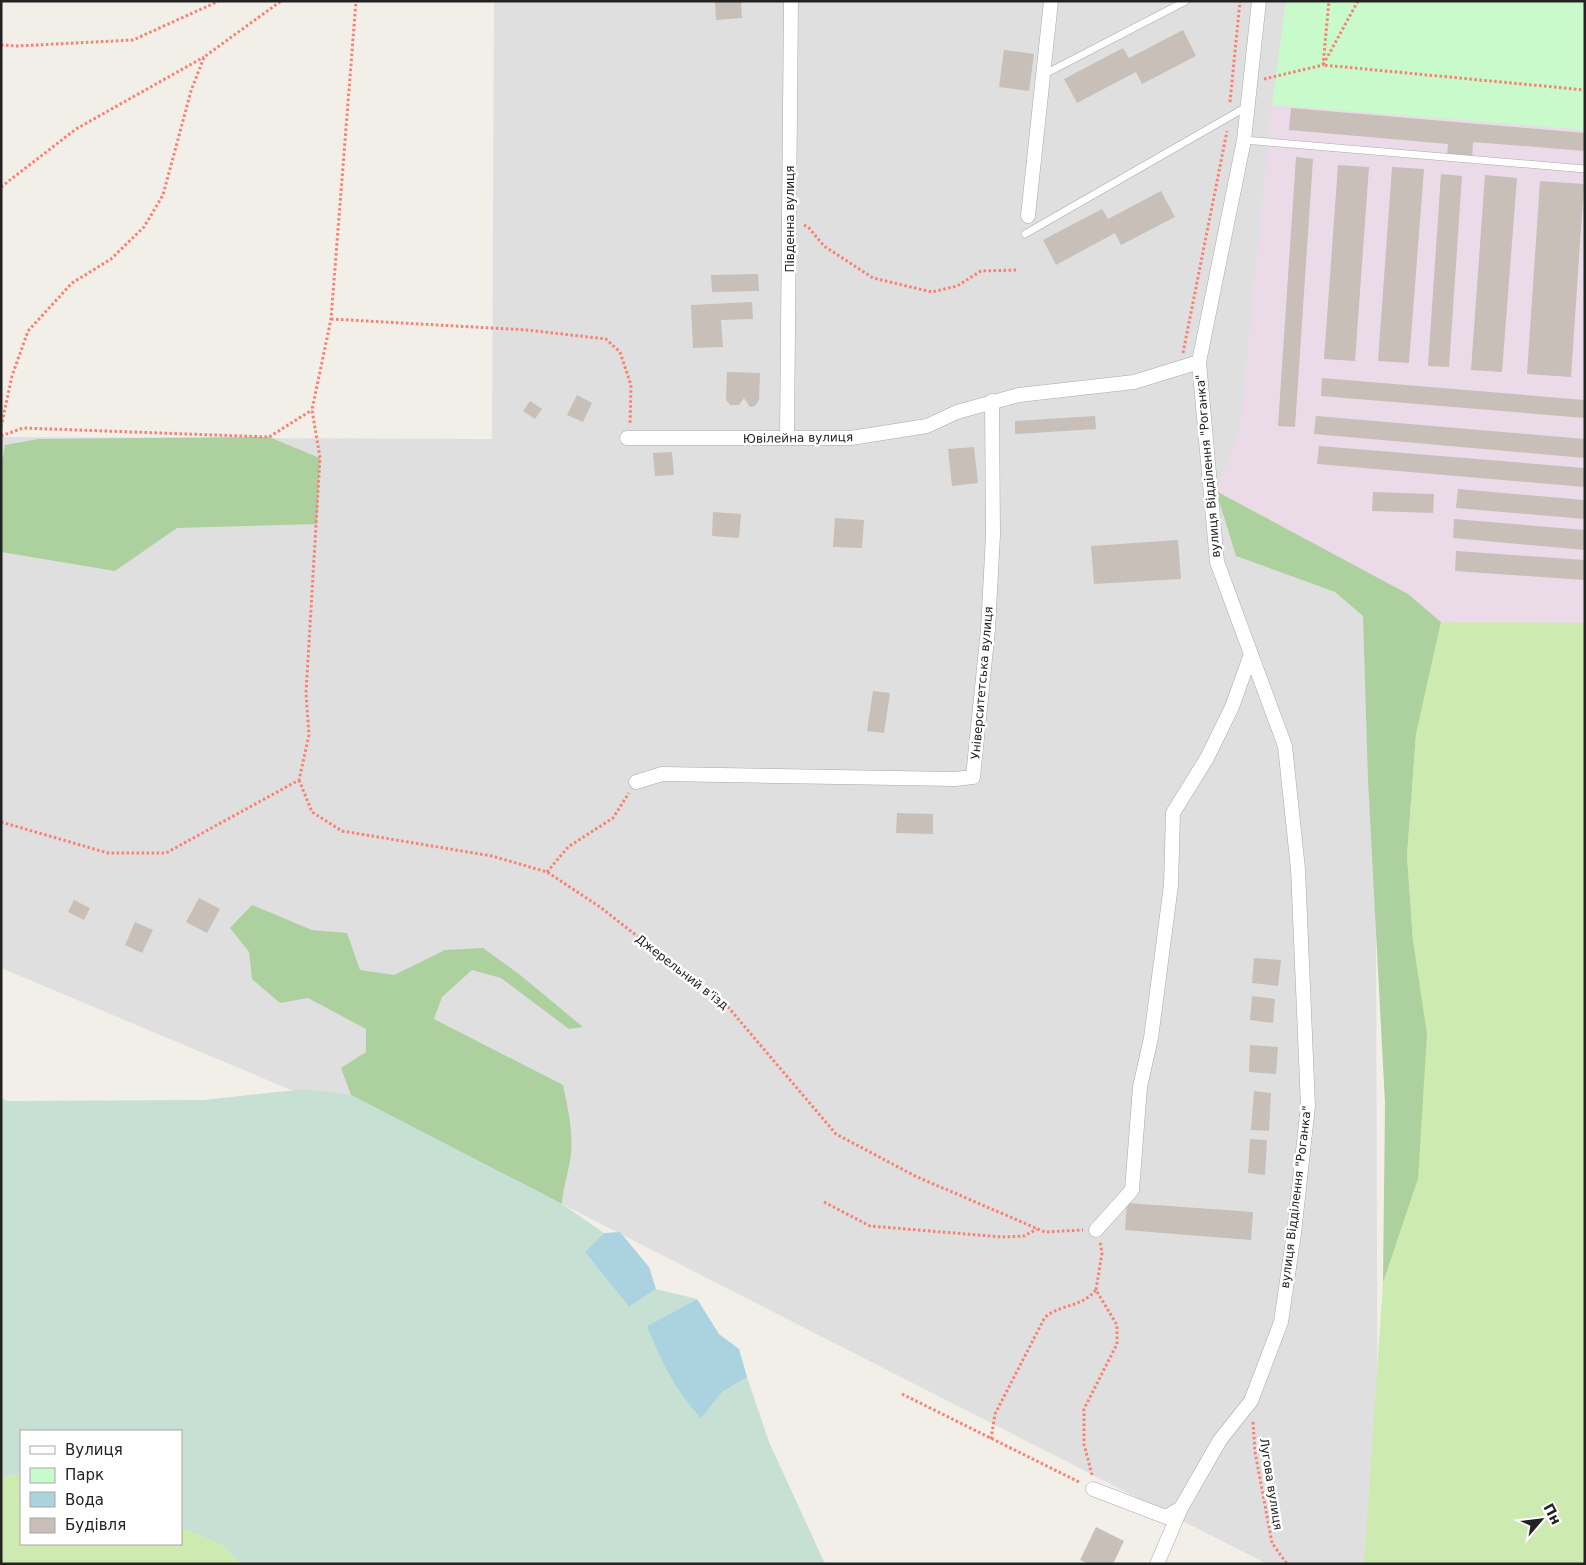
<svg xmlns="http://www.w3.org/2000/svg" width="1586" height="1565" font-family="'DejaVu Sans',sans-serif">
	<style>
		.residential { fill: #e0dfdf }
		.industrial { fill: #ebdbe8 }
		.grass { fill: #cdebb0 }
		.forest { fill: #add19e }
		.wetland { fill: #c6e0d4 }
		.park { fill: #c8facc }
		.water { fill: #aad3df }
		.building { fill: #c7bfb8 }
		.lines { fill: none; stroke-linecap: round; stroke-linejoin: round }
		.lane-casing { stroke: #a9a9a9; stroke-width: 8 }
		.street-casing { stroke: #a9a9a9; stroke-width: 15 }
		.path { stroke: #fa8072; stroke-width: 3; stroke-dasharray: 2.5 2.5; stroke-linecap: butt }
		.lane { stroke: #fff; stroke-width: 7 }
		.street { stroke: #fff; stroke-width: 14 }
		.labels { text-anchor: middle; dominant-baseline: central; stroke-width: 5; stroke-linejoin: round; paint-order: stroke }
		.street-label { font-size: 12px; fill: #222; stroke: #fff }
	</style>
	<rect width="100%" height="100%" fill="#f2efe9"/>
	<path class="residential" d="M494 1H1585V614L1375 610 1378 1564H1267L562 1204 1 968V437L492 439Z"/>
	<path class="industrial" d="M1272 105 1585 130V623L1441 622 1408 594 1216 491 1240 430Z"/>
	<path class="grass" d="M1441 622 1585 623V1564H1364L1383 1283 1418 1179 1413 941 1407 856 1416 734Z
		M21 1474V1544H181V1528L220 1544 241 1564H1V1477Z"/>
	<path class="forest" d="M269 437 320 458 317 524 177 528 115 571 1 552V466L5 445 38 439Z
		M1216 491 1408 594 1441 622 1416 734 1407 856 1413 941 1427 1034 1418 1179 1383 1283 1385 1103 1368 780 1363 616 1335 592 1236 556Z
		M252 905 312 930 347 933 360 970 394 975 445 950 483 948 519 974 583 1027 569 1029 501 978 472 970 442 997 434 1019 563 1085C568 1108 573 1130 571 1154 569 1171 563 1187 562 1204L351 1095 341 1068 366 1052V1029L308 998 280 1003 252 979 249 952 230 928Z"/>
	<path class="wetland" d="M306 1089 351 1095 562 1204 604 1233 585 1252 629 1307 656 1289 697 1299 647 1326 722 1392 747 1377 769 1442 825 1564H241L220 1544 181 1528V1431H21V1474L1 1477V1099L8 1101 203 1100Z"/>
	<path class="park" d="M1286 1H1585V130L1272 105Z"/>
	<path class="water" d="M620 1232 649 1267 656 1289 629 1307 585 1252 604 1233Z
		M697 1299 719 1334 739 1349 747 1377 722 1392 701 1418C676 1392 660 1359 647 1326Z"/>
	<path class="building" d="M715 1H741L742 18 716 20Z
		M1183 30 1196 56 1142 84 1136 72 1077 103 1064 79 1123 48 1129 58Z
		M1004 50 1034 54 1029 91 999 87Z
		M1291 108 1585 133V151L1473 142 1472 159 1447 157 1448 144 1289 130Z
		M1296 157 1313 159 1295 427 1278 426Z
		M1338 165 1369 167 1355 361 1324 359Z
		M1392 167 1424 169 1409 363 1378 361Z
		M1441 174 1462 176 1449 367 1428 366Z
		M1485 175 1517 178 1502 372 1471 370Z
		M1540 181 1584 184 1571 377 1527 374Z
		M1161 191 1175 217 1121 245 1115 233 1056 265 1043 240 1102 209 1108 219Z
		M758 274 759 291 712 292 711 275Z
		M752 302 753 319 721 320 723 347 693 348 691 305Z
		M727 372 760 373 759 400 755 406 750 407 744 398 739 405H730L726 400Z
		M1322 378 1585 400V418L1321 396Z
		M577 395 592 403 583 422 567 415Z
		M530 401 542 409 535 419 523 411Z
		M1095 416 1096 429 1015 434V421Z
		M1316 416 1585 439V458L1314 434Z
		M1319 446 1585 468V487L1317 464Z
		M974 447 978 483 952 486 948 449Z
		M672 452 674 475 655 476 653 453Z
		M1458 489 1585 500V519L1456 508Z
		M1373 492 1434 494 1433 513 1372 511Z
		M713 512 741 514 739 538 712 536Z
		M835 518 864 520 862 548 833 547Z
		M1454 519 1585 530V550L1453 538Z
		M1178 540 1181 579 1094 584 1091 546Z
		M1456 551 1585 560V580L1455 571Z
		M873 691 890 693 884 733 867 731Z
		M897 813 933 814V834L896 833Z
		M199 898 220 909 207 933 186 922Z
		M74 900 90 908 84 920 68 912Z
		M135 922 153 930 142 953 125 945Z
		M1254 958 1281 960 1278 986 1252 983Z
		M1252 996 1275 999 1273 1023 1250 1020Z
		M1250 1045 1278 1047 1276 1074 1249 1072Z
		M1254 1091 1271 1093 1269 1131 1251 1130Z
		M1250 1139 1267 1140 1265 1175 1248 1173Z
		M1127 1203 1253 1212 1251 1240 1125 1230Z
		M1096 1527 1124 1541 1113 1564H1088L1080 1560Z"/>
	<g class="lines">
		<g class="lane-casing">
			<path id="lane" d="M1043 75 1186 1
				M1244 140 1585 169
				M1025 234 1248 106"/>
		</g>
		<g class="street-casing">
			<path id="street" d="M1028 216 1051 1
				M787 437 791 1
				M627 438H851L927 426 957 412 1019 395 1134 382 1199 362
				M636 782 662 774 955 779 973 777 988 629 993 535 992 401
				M1096 1230 1132 1190 1140 1087 1151 1038 1171 885 1173 813 1207 758 1232 707 1251 654
				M1093 1489 1166 1517 1181 1508
				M1157 1564 1181 1508 1220 1440 1251 1401 1281 1322 1294 1233 1308 1106 1298 869 1285 746 1217 562 1199 362 1244 140 1259 1"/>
		</g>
		<path class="path" d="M1358 1 1323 65 1585 90
			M1 45 17 46 133 40 219 1
			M1264 79 1323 65 1329 1
			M1230 102 1240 1
			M1 187 76 129 204 57
			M804 225 809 228 824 246 873 278 932 292 957 286 981 271 1018 270
			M331 319 527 330 606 339 620 352 631 385 630 425
			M1183 353 1227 131
			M1 427 12 376 28 331 72 283 111 259 144 227 163 195 191 91 204 57 281 1
			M1 436 23 428 269 437 312 410
			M299 780 312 812 342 831 492 856 547 872 600 907 728 1007 836 1134 915 1176 1045 1232 1083 1230
			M1 822 108 853H166L299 780 309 735 306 693 320 458 312 410 331 319 356 1
			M547 872 568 847 613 818 629 793
			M824 1202 870 1226 1002 1237 1024 1236 1037 1229
			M902 1394 1081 1483
			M1253 1422 1255 1452 1272 1543 1287 1564
			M991 1439 995 1414 1045 1317C1064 1303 1080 1308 1096 1290
			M1092 1475 1084 1444V1409L1117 1344V1325L1096 1290 1102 1253 1100 1242"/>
		<use href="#lane" class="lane"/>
		<use href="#street" class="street"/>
	</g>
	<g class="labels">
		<g class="street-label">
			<text transform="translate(790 219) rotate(-90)">Південна вулиця</text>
			<text transform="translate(798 438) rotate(-1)">Ювілейна вулиця</text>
			<text transform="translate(1208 466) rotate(-95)">вулиця Відділення "Роганка"</text>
			<text transform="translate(982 683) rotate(-85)">Університетська вулиця</text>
			<text transform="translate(682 972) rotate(38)">Джерельний в’їзд</text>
			<text transform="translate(1296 1197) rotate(-83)">вулиця Відділення "Роганка"</text>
			<text transform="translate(1271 1484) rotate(81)">Лугова вулиця</text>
		</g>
	</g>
	<rect width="1586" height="1565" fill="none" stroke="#222222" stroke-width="5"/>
	<rect x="20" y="1430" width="162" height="115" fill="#ffffff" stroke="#a7a7a7"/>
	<rect x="30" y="1446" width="25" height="8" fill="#ffffff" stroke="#a7a7a7"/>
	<text x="65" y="1455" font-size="15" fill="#222222">Вулиця</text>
	<rect x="30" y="1468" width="25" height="15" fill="#c8facc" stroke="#a7a7a7"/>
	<text x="65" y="1480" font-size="15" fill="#222222">Парк</text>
	<rect x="30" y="1492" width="25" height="15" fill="#aad3df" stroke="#a7a7a7"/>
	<text x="65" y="1505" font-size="15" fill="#222222">Вода</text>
	<rect x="30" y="1518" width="25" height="15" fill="#c7bfb8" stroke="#a7a7a7"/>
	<text x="65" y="1530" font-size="15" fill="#222222">Будівля</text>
	<g transform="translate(1541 1520) rotate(62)" stroke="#ffffff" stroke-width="4" paint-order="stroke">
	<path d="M0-4L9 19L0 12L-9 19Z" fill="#222222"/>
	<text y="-8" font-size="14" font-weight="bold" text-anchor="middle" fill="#222222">Пн</text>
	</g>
</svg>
